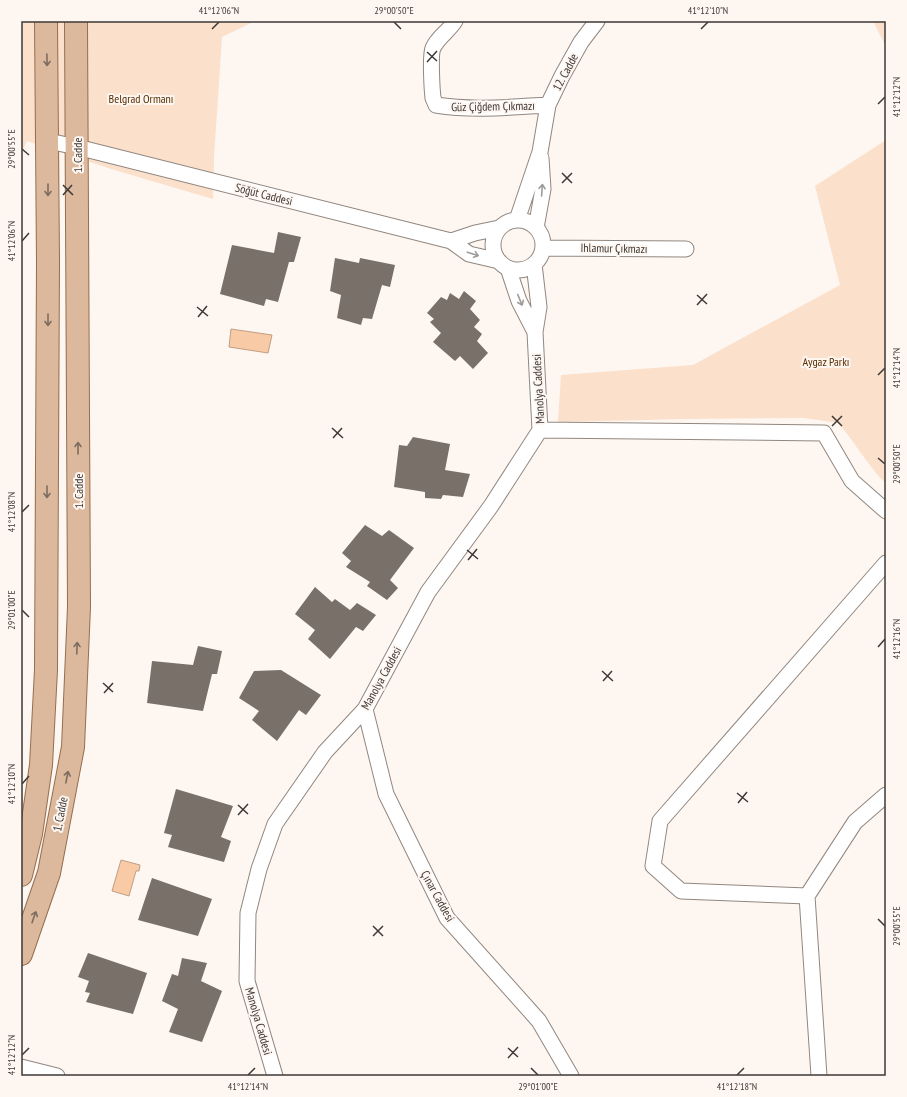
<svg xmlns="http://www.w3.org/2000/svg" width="907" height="1097" font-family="'PT Sans Narrow',sans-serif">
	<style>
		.green { fill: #fbe0cb }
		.water { fill: #f8caa6; stroke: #c09e84 }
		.building { fill: #797069 }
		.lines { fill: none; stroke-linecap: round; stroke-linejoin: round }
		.street-casing { stroke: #918780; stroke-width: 17 }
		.primary-casing { stroke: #956e4f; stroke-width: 24 }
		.street { stroke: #fff; stroke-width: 15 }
		.primary { stroke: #dcb99d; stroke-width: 22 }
		.oneway { stroke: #7d6c5f }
		.oneway2 { stroke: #9e9c9a }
		.ticks { fill: none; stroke: #3d3936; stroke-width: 1.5 }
		.labels { text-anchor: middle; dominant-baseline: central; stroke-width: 4; stroke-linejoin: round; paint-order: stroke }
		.street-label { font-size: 12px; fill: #3d3936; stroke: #fef6f0 }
		.park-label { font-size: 12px; fill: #582e02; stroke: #fef6f0 }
		.neatline { fill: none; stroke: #3d3936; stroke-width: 1.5 }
		.ticks-label { font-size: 10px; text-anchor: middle; fill: #3d3936 }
	</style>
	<rect width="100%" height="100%" fill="#fef6f0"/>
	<path class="green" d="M21 21H255L222 37 214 157 213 199 111 169 27 141 21 154Z
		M873 21H886V47Z
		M886 140V484C868 466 855 442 838 423L804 418 684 419 558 422 561 375 693 365 840 285 815 186Z"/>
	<path class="water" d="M231 329 272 335 268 353 229 347Z
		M121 860 140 865 139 871H136L129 896 112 891Z"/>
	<path class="building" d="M278 232 301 237 294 262H289L278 302 266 299 264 306 220 294 232 245 274 253Z
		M335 258 359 263 360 258 395 265 390 287 382 285 372 319 363 318 361 325 337 318 341 295 330 291Z
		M464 291 476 301 470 309 480 320 474 327 482 334 477 341 488 353 473 369 460 356 455 361 433 342 441 333 430 322 434 319 427 313 441 297 447 300 450 293 459 299Z
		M413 437 450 444 445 470 470 474 463 497 443 495 441 499 425 498V492L394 487 399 445 407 446Z
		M365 525 382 536 389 530 414 548 390 580 398 588 387 600 367 586 370 582 346 567 351 561 342 553Z
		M315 587 332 602 335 599 350 610 357 603 376 615 363 631 356 627 330 659 308 639 315 630 295 614Z
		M198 646 222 651 217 674H212L203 711 147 703 152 661 193 665Z
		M281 670 321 695 306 715 299 710 277 741 252 720 259 711 239 698 254 671Z
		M176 789 233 806 221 837 231 841 224 862 168 847 172 835 164 833Z
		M152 878 212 899 198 936 138 920Z
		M88 953 147 973 133 1014 86 1002 90 993 85 992 89 981 78 977Z
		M182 958 207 963 201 981 222 991 202 1042 169 1032 178 1009 162 1001 172 974 178 976Z"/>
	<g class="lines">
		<g class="street-casing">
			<path id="street" d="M455 21C449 31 438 37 433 48 430 55 432 89 433 98L436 105C473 111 511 107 548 105
				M48 141 77 147 451 241 469 254 499 261
				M517 220 540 152 548 105 562 76 581 42 597 21
				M493 245a25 25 0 1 1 50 0a25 25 0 1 1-50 0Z
				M536 228 543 189 541 158
				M451 241 475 233 499 228
				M543 248 686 249
				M508 268 519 301 535 332
				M540 430 824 433 852 481 886 511
				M365 709 386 794 447 918 539 1021 571 1076
				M807 896 681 891 653 866 660 821 886 563
				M21 1067 57 1076
				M275 1076 247 981 248 913 259 869 275 824 325 752 365 709 428 592 491 506 540 430 535 332 539 307 534 264
				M819 1076 807 896 855 822 886 795"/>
		</g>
		<g class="primary-casing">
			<path id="primary" d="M21 875 31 834 41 765 46 670 48 262 46 21
				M21 954 49 873 73 747 79 607 76 21"/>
		</g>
		<use href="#street" class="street"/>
		<use href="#primary" class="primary"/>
	</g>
	<defs><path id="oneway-shaft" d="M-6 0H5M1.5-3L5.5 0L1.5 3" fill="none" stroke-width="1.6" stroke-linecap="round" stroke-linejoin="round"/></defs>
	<g class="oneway">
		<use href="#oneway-shaft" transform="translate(47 60) rotate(89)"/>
		<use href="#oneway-shaft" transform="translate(48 190) rotate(90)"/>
		<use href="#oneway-shaft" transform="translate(48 320) rotate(90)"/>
		<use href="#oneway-shaft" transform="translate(78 448) rotate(-90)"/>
		<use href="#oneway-shaft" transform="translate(47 492) rotate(90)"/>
		<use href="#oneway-shaft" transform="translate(77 648) rotate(-88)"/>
		<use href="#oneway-shaft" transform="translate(67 777) rotate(-79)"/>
		<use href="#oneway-shaft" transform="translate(34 917) rotate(-71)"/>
	</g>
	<g class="oneway2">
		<use href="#oneway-shaft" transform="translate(542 190) rotate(-86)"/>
		<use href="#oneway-shaft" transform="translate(473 254) rotate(18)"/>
		<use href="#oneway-shaft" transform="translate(520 300) rotate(68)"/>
	</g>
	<path class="ticks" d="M394 22 401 29M212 29 219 22M701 29 708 22M427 52 437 61M427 62 437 51M878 104 885 97M22 149 29 155M562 173 572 183M562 183 572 173M63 185 73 195M63 195 72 185M22 241 29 233M697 295 707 304M697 305 707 294M197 307 208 316M198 317 207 306M878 375 885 368M832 416 842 426M832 426 842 416M332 428 343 438M333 438 342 428M878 458 885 464M22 512 29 505M467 550 478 559M468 560 477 549M22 610 29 617M878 647 885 639M602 671 613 681M603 681 612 671M103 683 113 692M104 693 113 683M22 784 29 776M737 793 748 802M738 803 747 792M238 805 248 814M238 815 248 804M878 919 885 926M373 926 383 936M373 936 383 926M508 1048 518 1057M22 1055 29 1048M508 1058 518 1047M531 1068 538 1075M248 1075 255 1068M737 1075 744 1068"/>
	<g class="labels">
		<g class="street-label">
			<text transform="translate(565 72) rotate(-62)">12. Cadde</text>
			<text transform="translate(493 106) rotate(-1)">Güz Çiğdem Çıkmazı</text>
			<text transform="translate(77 155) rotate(-90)">1. Cadde</text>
			<text transform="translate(264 194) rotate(14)">Söğüt Caddesi</text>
			<text transform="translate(614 248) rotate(1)">Ihlamur Çıkmazı</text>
			<text transform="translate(538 389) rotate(-93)">Manolya Caddesi</text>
			<text transform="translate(78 491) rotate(-90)">1. Cadde</text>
			<text transform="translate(381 678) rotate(-61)">Manolya Caddesi</text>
			<text transform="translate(60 814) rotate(-79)">1. Cadde</text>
			<text transform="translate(438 896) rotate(61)">Çınar Caddesi</text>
			<text transform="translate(259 1021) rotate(74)">Manolya Caddesi</text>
		</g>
		<g class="park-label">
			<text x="141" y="98">Belgrad Ormanı</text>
			<text x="826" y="361">Aygaz Parkı</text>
		</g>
	</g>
	<rect width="907" height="1097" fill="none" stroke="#fef6f0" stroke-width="44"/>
	<rect x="22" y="22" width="863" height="1053" class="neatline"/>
	<g class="ticks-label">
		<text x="219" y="14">41°12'06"N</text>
		<text x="394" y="14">29°00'50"E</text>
		<text x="708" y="14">41°12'10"N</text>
		<text transform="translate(896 97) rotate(-90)" y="4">41°12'12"N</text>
		<text transform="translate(11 149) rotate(-90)" y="4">29°00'55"E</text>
		<text transform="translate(11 241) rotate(-90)" y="4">41°12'06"N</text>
		<text transform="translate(896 368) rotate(-90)" y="4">41°12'14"N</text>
		<text transform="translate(896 464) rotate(-90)" y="4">29°00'50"E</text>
		<text transform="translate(11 512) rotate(-90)" y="4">41°12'08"N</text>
		<text transform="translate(11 610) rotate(-90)" y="4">29°01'00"E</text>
		<text transform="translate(896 639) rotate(-90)" y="4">41°12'16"N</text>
		<text transform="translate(11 784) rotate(-90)" y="4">41°12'10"N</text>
		<text transform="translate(896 926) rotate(-90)" y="4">29°00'55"E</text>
		<text transform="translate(11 1055) rotate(-90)" y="4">41°12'12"N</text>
		<text x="248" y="1090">41°12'14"N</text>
		<text x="538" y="1090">29°01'00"E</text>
		<text x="737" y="1090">41°12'18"N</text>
	</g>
</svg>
